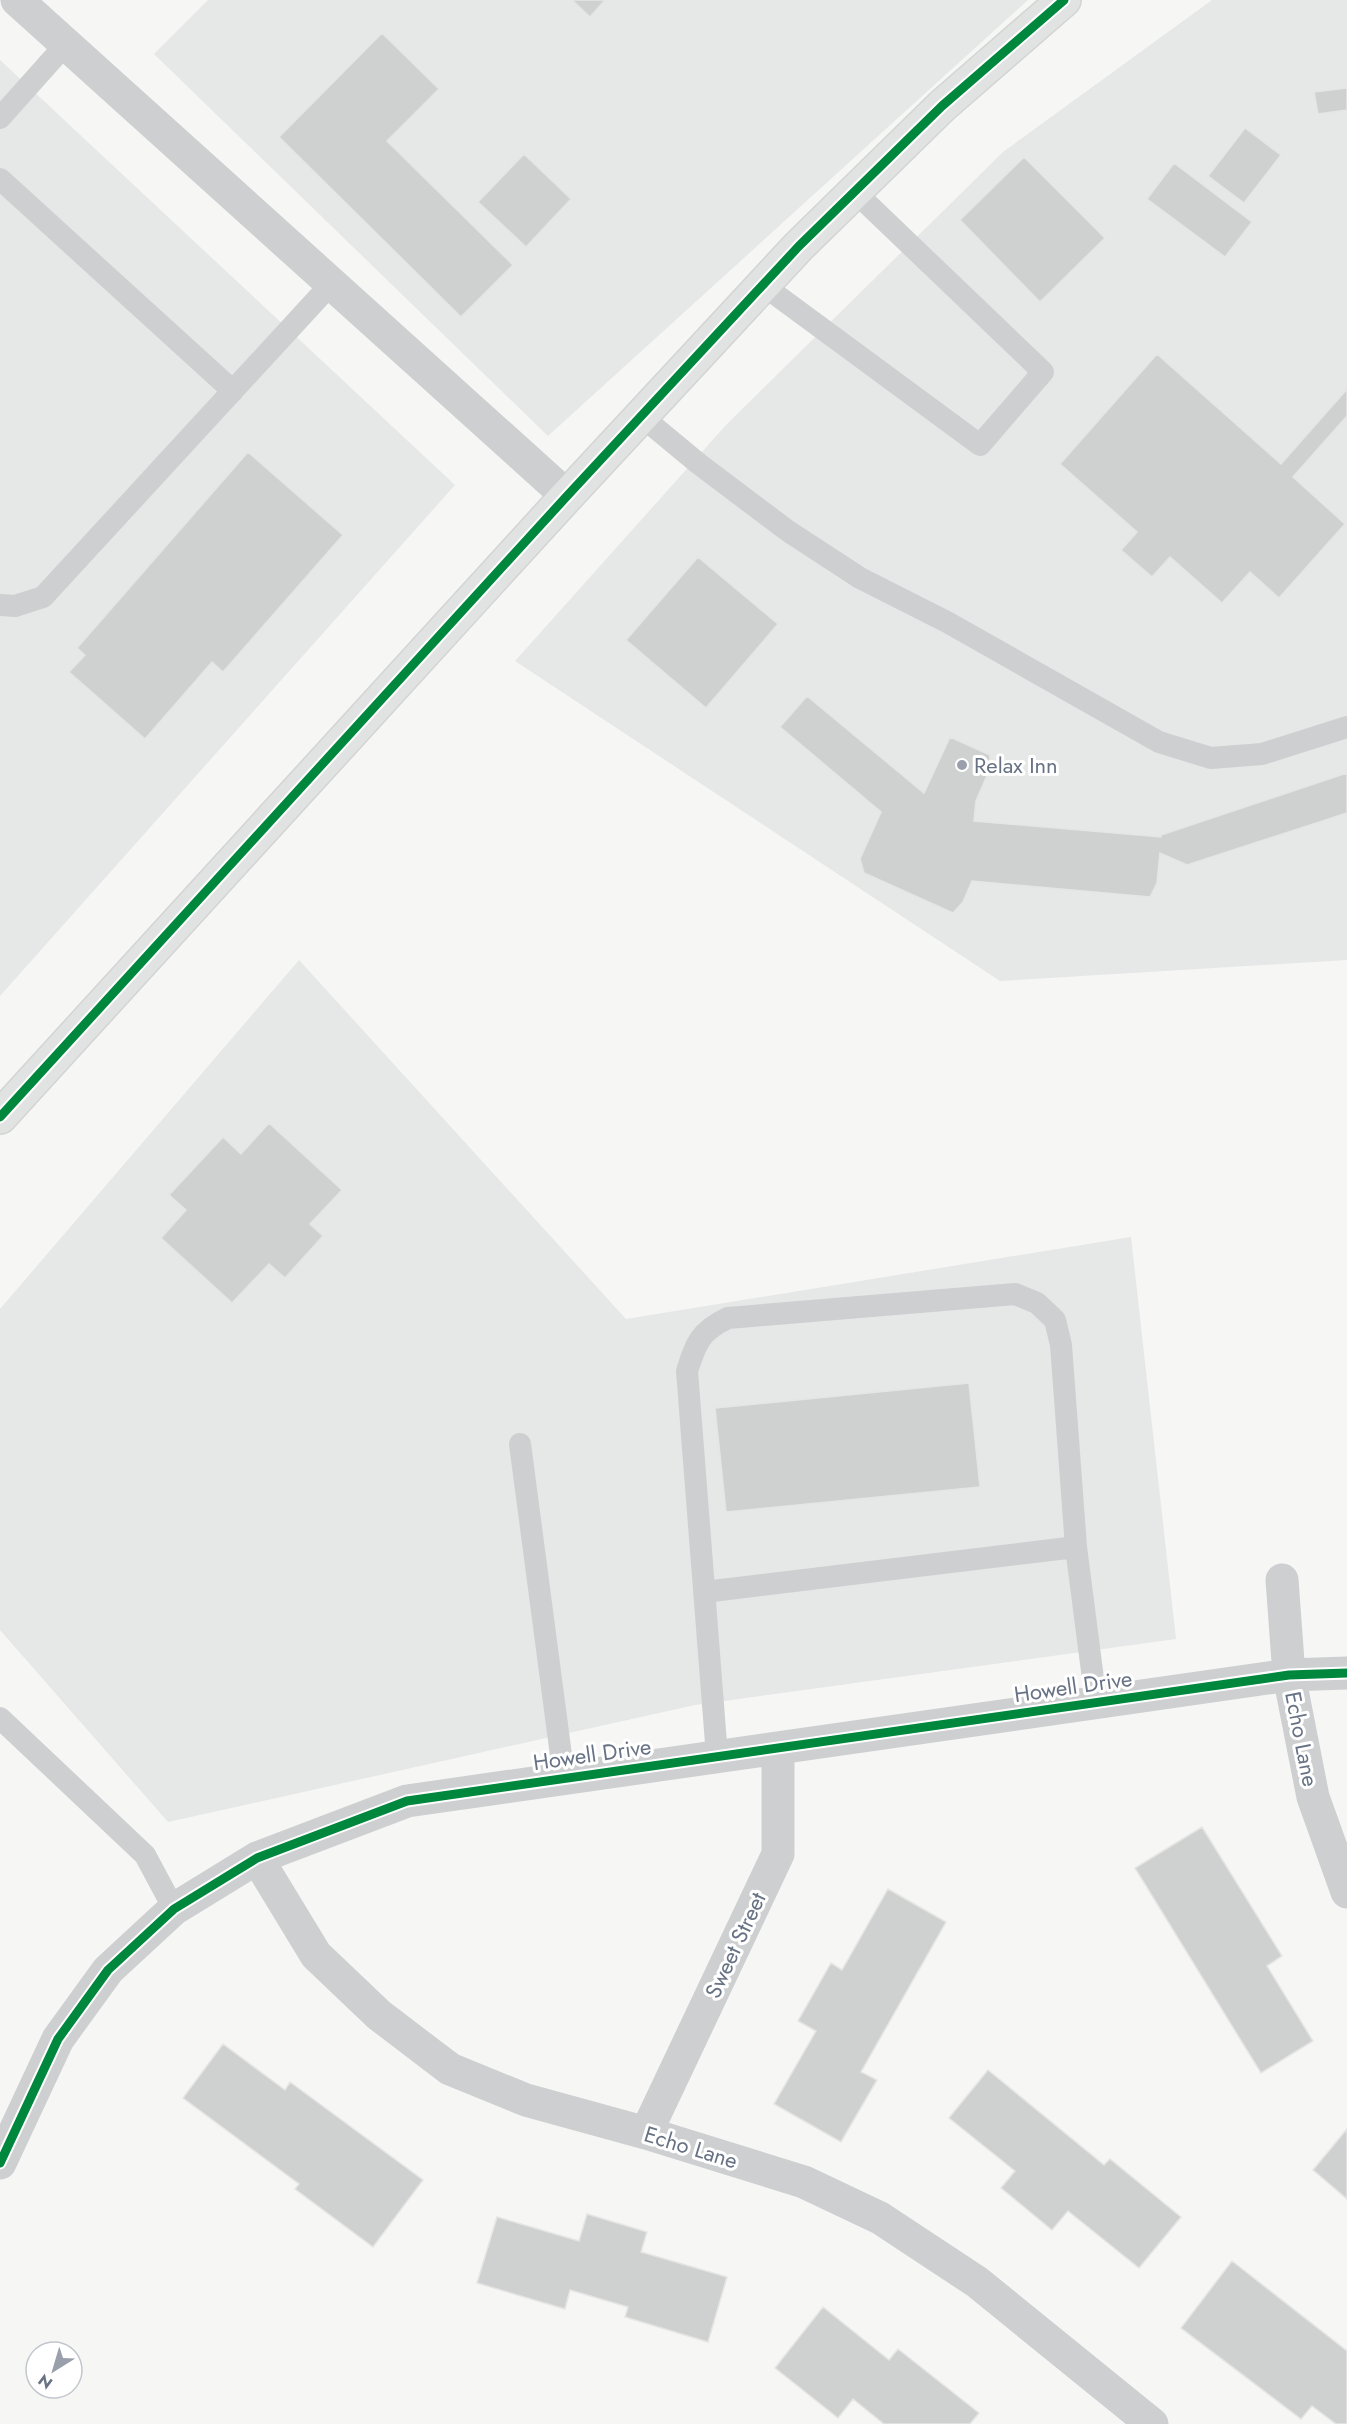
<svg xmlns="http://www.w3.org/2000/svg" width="1347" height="2424" font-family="Jost,sans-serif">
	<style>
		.built { fill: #e6e7e7 }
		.building { fill: #cfd1d1; stroke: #e5e5e4; stroke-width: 1.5 }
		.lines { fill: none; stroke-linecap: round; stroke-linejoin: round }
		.primary-casing { stroke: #d3d4d4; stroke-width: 36 }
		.lane { stroke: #cecfd0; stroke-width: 22 }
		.street { stroke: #cecfd0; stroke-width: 33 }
		.primary { stroke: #e1e2e2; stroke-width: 33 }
		.cycleway-casing { stroke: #fff; stroke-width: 13 }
		.cycleway { stroke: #00873e; stroke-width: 9 }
		.poi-dot { fill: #99a0ac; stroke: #fff; stroke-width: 2 }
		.labels { text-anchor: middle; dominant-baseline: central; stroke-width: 6; stroke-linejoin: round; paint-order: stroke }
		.poi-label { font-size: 22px; fill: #677284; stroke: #fff; text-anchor: start }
		.street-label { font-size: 22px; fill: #677284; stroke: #fff }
	</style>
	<rect width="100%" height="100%" fill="#f6f6f5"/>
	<path class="built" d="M208 0H1028L548 436 154 54Z
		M1212 0H1347V960L1000 981 515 661 726 425 1003 152Z
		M0 60 455 485 0 996Z
		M299 960 626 1319 1131 1237 1176 1639 695 1705 168 1822 0 1630V1309Z"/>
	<path class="building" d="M572 0H605L590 17Z
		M382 33 439 89 387 141 513 265 461 317 279 137Z
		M1347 88V110L1318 114 1314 92Z
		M1245 128 1281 155 1244 203 1208 176Z
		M524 154 571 199 526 247 478 202Z
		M1024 157 1105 238 1040 302 960 220Z
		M1174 163 1252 222 1225 257 1147 199Z
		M1157 354 1281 464 1347 389V416L1293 477 1345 524 1279 598 1250 572 1222 603 1170 557 1152 577 1121 550 1137 532 1060 464Z
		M248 452 343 535 223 672 212 662 145 739 69 672 85 655 77 648Z
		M698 557 778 624 706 708 626 640Z
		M807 696 924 793 950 737 990 755 989 771 976 801 974 821 1161 837V835L1347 773V813L1187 865 1160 853 1157 883 1150 897 972 881 963 902 953 913 864 873 860 859 881 812 780 727Z
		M269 1123 342 1190 310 1224 323 1236 285 1278 269 1264 232 1303 161 1238 186 1210 169 1195 223 1137 241 1154Z
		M969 1383 980 1487 726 1512 715 1408Z
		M1202 1827 1282 1956 1267 1966 1313 2041 1261 2073 1135 1868Z
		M888 1889 946 1922 861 2072 877 2080 841 2142 774 2104 816 2031 798 2021 831 1963 842 1970Z
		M223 2044 285 2090 290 2082 423 2180 373 2247 295 2189 299 2184 183 2098Z
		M988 2070 1104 2165 1110 2159 1181 2217 1139 2268 1068 2211 1052 2230 1001 2188 1015 2171 949 2118Z
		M1347 2129V2199L1313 2170Z
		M587 2214 647 2232 641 2252 727 2277 708 2342 625 2317 628 2307 570 2290 565 2309 477 2283 497 2217 579 2241Z
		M1232 2261 1347 2351V2424H1336L1312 2406 1301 2419 1181 2328Z
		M823 2307 889 2360 898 2349 979 2413 970 2424H884L853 2399 838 2418 775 2368Z"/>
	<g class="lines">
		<g class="primary-casing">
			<path id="primary" d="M0 1117 567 496 799 246 942 106 1064 0"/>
		</g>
		<path class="lane" d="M0 118 66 44
			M0 179 233 391
			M763 285 980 445 1043 372 854 191
			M641 416 699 464 788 531 860 578 947 622 1159 742 1211 758 1262 754 1347 727
			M0 605 15 606 43 597 331 284
			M520 1444 564 1778
			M704 1592 1076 1547
			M0 1718 145 1855 174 1909
			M717 1756 687 1371C696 1343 700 1331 728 1318L1015 1294 1037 1303 1055 1320 1061 1345 1076 1547 1096 1702"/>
		<path class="street" d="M17 0 567 496
			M1282 1580 1289 1675 1313 1797 1347 1892
			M257 1858 316 1955 379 2015 450 2069 526 2100 646 2133 804 2182 880 2218 977 2282 1152 2424
			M646 2133 778 1854V1748
			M0 2163 58 2039 108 1970 174 1909 257 1858 407 1801 1289 1675 1347 1673"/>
		<use href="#primary" class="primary"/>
		<g class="cycleway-casing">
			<path id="cycleway" d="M0 1117 567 496 799 246 942 106 1064 0
				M0 2163 58 2039 108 1970 174 1909 257 1858 407 1801 1289 1675 1347 1673"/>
		</g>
		<use href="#cycleway" class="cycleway"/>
	</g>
	<circle class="poi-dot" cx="962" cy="765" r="6"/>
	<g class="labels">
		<g class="poi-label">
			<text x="974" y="765">Relax Inn</text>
		</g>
		<g class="street-label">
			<text transform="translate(1073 1686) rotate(-8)">Howell Drive</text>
			<text transform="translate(1302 1739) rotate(79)">Echo Lane</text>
			<text transform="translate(592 1754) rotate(-8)">Howell Drive</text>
			<text transform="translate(735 1945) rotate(-65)">Sweet Street</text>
			<text transform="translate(691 2147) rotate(17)">Echo Lane</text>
		</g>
	</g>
	<g transform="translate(54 2370) rotate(217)"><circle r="28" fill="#ffffff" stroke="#c2c7ce" stroke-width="1.5"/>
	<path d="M0-4.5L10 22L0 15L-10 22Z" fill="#99a0ac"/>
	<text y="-9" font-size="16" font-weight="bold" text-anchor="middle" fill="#677284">N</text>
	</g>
</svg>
